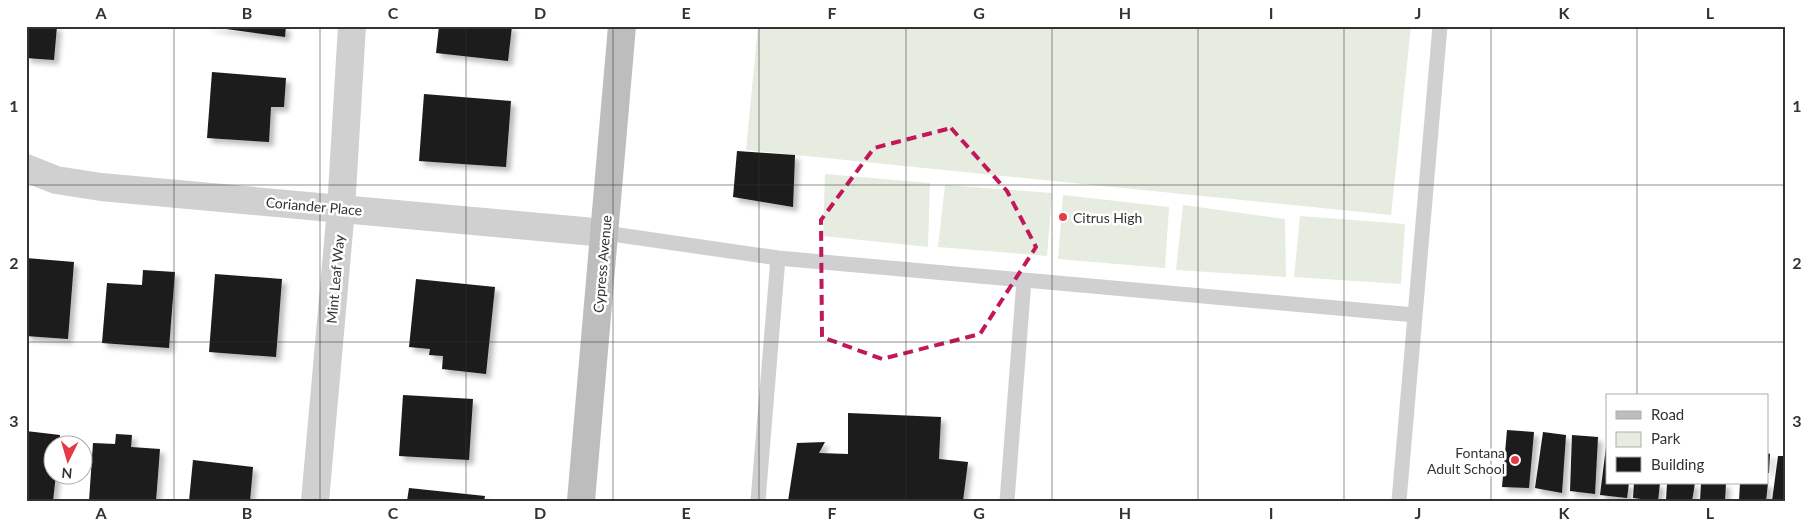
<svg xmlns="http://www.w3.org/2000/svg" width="1811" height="527" font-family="Lato,sans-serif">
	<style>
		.green { fill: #e6ecdf }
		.building { fill: #1a1a1a; filter: url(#shadow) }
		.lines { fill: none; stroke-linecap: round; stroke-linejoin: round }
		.lane { stroke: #d0d0d0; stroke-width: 15 }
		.street { stroke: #d0d0d0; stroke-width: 28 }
		.secondary { stroke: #bdbdbd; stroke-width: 28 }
		.marked { fill: none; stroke: #c2185b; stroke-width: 4; stroke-dasharray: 10 6; stroke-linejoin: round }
		.grid { fill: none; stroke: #333; stroke-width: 1; stroke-opacity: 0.55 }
		.poi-dot { fill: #e63946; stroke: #fff; stroke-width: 2 }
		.labels { text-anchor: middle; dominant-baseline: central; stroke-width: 5; stroke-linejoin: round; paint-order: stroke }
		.street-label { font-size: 14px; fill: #333; stroke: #fff }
		.poi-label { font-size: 14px; fill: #333; stroke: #fff; text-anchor: start }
		.neatline { fill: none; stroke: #333; stroke-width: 2 }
		.grid-label { font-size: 16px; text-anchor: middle; font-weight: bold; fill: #333 }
	</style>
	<defs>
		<filter id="shadow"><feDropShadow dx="4.5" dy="4.5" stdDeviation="2.5" flood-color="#0004"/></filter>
	</defs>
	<rect width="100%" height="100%" fill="#fff"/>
	<path class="green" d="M758 26H1411L1391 215 746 150Z
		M825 174 930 183 928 247 823 236Z
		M945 185 1052 193 1047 256 938 247Z
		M1063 195 1169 207 1165 268 1058 259Z
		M1183 205 1285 219 1286 277 1176 270Z
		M1300 216 1405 224 1401 284 1294 277Z"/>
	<path class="building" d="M26 26H57L54 60 26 58Z
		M204 26H286L285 37Z
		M439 26H512L508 61 436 53Z
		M212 72 286 78 284 107H271L269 142 207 138Z
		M424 94 511 101 506 167 419 161Z
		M737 151 795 155 793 207 733 197Z
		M26 258 74 262 68 339 26 336Z
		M143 270 175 272 169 348 102 343 107 283 142 285Z
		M215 274 282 279 276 357 209 352Z
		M416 279 495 287 486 374 442 369 443 356 429 355 430 349 409 347Z
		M403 395 473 399 469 460 399 456Z
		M848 413 941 417 939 459 968 462 963 501H788L797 443 825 442 819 453 848 454Z
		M1507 430 1534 432 1529 488 1502 487Z
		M26 431 60 435 59 444H52V474H56L53 501H26Z
		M1543 432 1566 435 1562 493 1535 488Z
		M116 434 132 435 131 447 160 449 156 501H89L93 443 115 444Z
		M1572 435 1598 437 1595 494 1570 491Z
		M1606 447 1607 483H1629L1627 498 1600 495Z
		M1767 453 1770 454 1769 473H1767Z
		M1778 456H1785V501H1772Z
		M193 460 253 467 250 501H189Z
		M1634 483H1660L1658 501 1633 498Z
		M1667 483H1695L1692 501H1666Z
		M1701 483H1726L1725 501H1700Z
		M1740 483H1768L1766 501H1739Z
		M409 488 485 496 484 501H407Z"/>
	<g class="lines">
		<path class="lane" d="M605 233 778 258 1415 315
			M758 501 778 258
			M1007 501 1024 280
			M1399 501 1440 26"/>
		<path class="street" d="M26 168 56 180 101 187 605 233
			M315 501 341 209 352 26"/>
		<path class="secondary" d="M581 501 622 26"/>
	</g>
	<path class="marked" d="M951 128 1007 191 1036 247 980 334 882 359 822 337 821 220 874 148Z"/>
	<path class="grid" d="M174 26V501M320 26V501M466 26V501M613 26V501M759 26V501M906 26V501M1052 26V501M1198 26V501M1344 26V501M1491 26V501M1637 26V396M26 185H1785M26 342H1785M1637 483V501"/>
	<g class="poi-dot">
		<circle cx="1063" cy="217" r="5"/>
		<circle cx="1515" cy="460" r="5"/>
	</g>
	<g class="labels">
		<g class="street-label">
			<text transform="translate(314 206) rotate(5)">Coriander Place</text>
			<text transform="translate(602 264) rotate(-85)">Cypress Avenue</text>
			<text transform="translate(335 279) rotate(-85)">Mint Leaf Way</text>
		</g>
		<g class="poi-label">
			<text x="1073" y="217">Citrus High</text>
			<text x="1505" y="452" text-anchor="end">Fontana<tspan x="1505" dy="16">Adult School</tspan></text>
		</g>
	</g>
	<rect width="1811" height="527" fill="none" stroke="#ffffff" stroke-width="55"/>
	<rect x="1606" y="394" width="162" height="90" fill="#ffffff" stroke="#adadad"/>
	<rect x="1616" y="411" width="25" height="8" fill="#bdbdbd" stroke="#adadad"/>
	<text x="1651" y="420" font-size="15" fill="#333333">Road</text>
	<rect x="1616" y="432" width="25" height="15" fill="#e6ecdf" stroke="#adadad"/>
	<text x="1651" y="444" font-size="15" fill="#333333">Park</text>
	<rect x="1616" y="457" width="25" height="15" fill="#1a1a1a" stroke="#adadad"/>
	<text x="1651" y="470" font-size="15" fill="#333333">Building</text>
	<g transform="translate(68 460) rotate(185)"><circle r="24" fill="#ffffff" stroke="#adadad"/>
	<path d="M0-4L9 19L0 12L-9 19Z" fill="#e63946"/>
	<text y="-8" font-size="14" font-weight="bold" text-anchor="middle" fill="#333333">N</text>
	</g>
	<rect x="28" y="28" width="1756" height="472" class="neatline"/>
	<g class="grid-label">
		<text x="101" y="19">A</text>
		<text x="247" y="19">B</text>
		<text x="393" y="19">C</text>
		<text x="540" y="19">D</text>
		<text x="686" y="19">E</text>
		<text x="832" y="19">F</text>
		<text x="979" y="19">G</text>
		<text x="1125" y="19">H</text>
		<text x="1271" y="19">I</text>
		<text x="1418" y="19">J</text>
		<text x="1564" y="19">K</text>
		<text x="1710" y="19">L</text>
		<text x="14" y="112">1</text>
		<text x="1797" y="112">1</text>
		<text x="14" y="269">2</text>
		<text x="1797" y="269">2</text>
		<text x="14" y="427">3</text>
		<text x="1797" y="427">3</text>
		<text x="101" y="519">A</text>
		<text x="247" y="519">B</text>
		<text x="393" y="519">C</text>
		<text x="540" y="519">D</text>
		<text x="686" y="519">E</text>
		<text x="832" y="519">F</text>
		<text x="979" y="519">G</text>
		<text x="1125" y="519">H</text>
		<text x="1271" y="519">I</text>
		<text x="1418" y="519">J</text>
		<text x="1564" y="519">K</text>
		<text x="1710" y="519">L</text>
	</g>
</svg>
